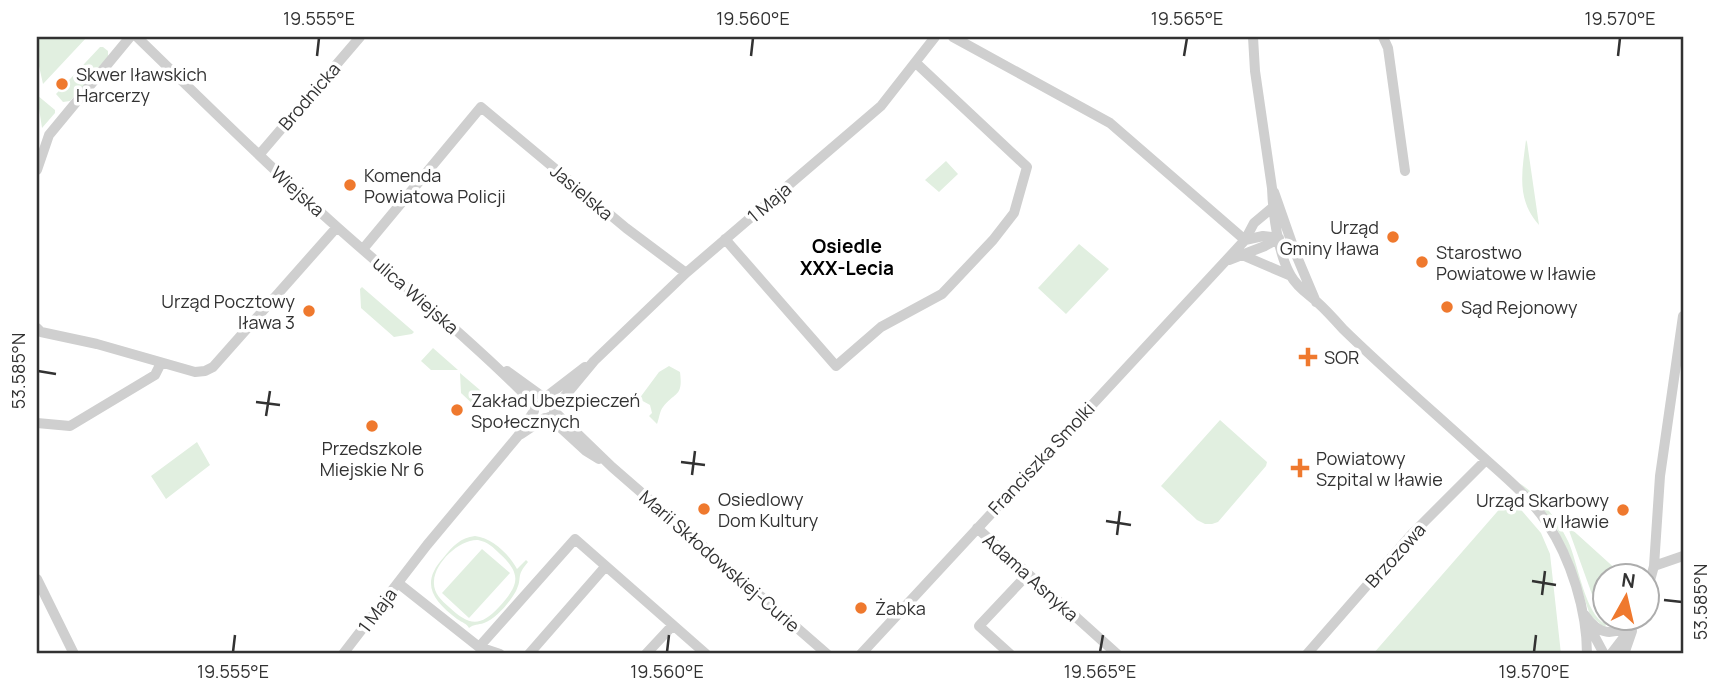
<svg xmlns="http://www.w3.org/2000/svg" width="1720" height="691" font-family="Manrope,sans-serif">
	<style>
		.green { fill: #e1efe0; fill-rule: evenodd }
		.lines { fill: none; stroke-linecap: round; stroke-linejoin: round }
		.minor { stroke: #cfcfcf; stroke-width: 10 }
		.ticks { fill: none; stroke: #323232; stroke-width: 2.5 }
		.poi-dot { fill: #ef792e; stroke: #fff; stroke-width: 2.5 }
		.labels { text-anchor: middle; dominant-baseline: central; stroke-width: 7; stroke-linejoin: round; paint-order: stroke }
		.poi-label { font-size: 18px; fill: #323232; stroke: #fff; text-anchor: start }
		.street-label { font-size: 18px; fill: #323232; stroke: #fff }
		.neighbourhood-label { font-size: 19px; font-weight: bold; fill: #000; stroke: #fff }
		.neatline { fill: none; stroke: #323232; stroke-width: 2.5 }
		.ticks-label { font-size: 18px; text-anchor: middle; fill: #323232 }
	</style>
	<rect width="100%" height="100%" fill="#fff"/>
	<path class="green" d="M37 37H87L43 84 37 57Z
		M100 47H103L108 51V59L70 101 63 102 56 94Z
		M37 95 55 110V113L42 128Z
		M1526 140 1527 142 1539 225C1516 200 1522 171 1526 140Z
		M946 161 958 174 939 192 925 180Z
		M1079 244 1109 269 1066 314 1038 288Z
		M362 287 414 332 412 334 394 337 361 308 360 289Z
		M433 348 458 370H431L421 361Z
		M669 366 680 372C683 397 676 391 663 407 660 410 659 419 657 424L649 416 652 413 650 405 639 399 659 372Z
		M460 373 487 396 477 408 461 393Z
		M1220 420 1267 462 1266 466 1218 522 1212 524H1205L1197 520 1161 486Z
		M197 442 210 465 166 499 151 476Z
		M1519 483C1540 496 1557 519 1568 541 1578 562 1585 616 1606 624L1605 628 1590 615 1570 556 1557 529 1537 502Z
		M1510 497 1541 533 1550 554 1561 654H1373Z
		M1567 525 1619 572 1627 575 1604 576V618H1619C1610 622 1603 619 1598 611Z
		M475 536C492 538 509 554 517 569L526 560 528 562C515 577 523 577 516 591 510 602 496 619 484 623 478 625 474 624 469 628 466 623 463 623 457 619 432 600 420 583 444 557 453 546 460 538 475 536ZM478 540C488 542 493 547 500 554 523 575 518 586 499 607 480 628 468 625 449 607 441 600 433 593 434 581 435 562 460 539 478 540Z
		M482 549 510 573 469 618 442 593Z"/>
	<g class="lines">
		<path class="minor" d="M137 37C203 101 268 166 337 227 403 286 472 340 534 404
			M953 37 1110 123 1245 240
			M1253 37 1255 71 1272 188C1273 214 1278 254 1291 276 1297 287 1308 294 1317 302 1326 310 1335 320 1343 329 1385 370 1429 408 1473 448 1498 471 1528 494 1547 523 1571 559 1587 611 1587 654
			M1383 37 1388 48 1405 171
			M259 155 360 37
			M37 170 49 135 130 37
			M1274 192 1295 252 1316 302
			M725 239 836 366 881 327 942 294 993 240 1014 213 1027 167 916 63
			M1245 240 1263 236 1279 238
			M363 249 481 107 626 228 686 273
			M1242 255 1291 276
			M1229 260 1265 246 1279 238
			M37 328 41 332 97 344 195 372 205 371 213 367 337 227
			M507 371 543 397
			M546 397 585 367
			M555 408 594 361 686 273 881 106 935 37
			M554 411 612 467 827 654
			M549 417 586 451 599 459
			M37 423 70 426 155 375 161 363
			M521 434 545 418
			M977 528 1117 654
			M1654 566 1683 556
			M37 579 74 654
			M398 583 479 647 500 654
			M1646 595 1654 566 1660 476 1683 316
			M1584 614C1600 637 1613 636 1635 622
			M1588 624 1604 654
			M479 647 575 539 706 654
			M343 654 427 545 518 436 534 411
			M529 654 605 567
			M646 654 673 625
			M861 654 1245 240 1254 223 1273 207
			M1010 654 979 626 1028 574
			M1307 654 1411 535 1486 460
			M1611 654 1631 628
			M1624 654 1632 631"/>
	</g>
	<path class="ticks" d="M317 56 319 38M751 56 753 38M1184 56 1187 38M1618 56 1620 38M38 371 56 374M256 402 280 405M266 416 270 391M681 462 705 465M692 475 695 451M1106 521 1131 525M1117 535 1120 511M1532 581 1556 585M1542 595 1545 571M1664 600 1682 602M233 652 235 635M667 652 669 635M1100 652 1103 635M1534 652 1536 635"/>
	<g class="poi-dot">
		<circle cx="62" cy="84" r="7"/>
		<circle cx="350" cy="185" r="7"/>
		<circle cx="1393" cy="237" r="7"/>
		<circle cx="1422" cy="262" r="7"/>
		<circle cx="1447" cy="307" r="7"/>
		<circle cx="309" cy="311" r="7"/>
		<path d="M1304.5 346.5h7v7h7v7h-7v7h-7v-7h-7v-7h7z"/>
		<circle cx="457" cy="410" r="7"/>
		<circle cx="372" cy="426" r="7"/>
		<path d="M1296.5 457.5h7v7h7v7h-7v7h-7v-7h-7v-7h7z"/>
		<circle cx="704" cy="509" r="7"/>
		<circle cx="1623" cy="510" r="7"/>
		<circle cx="861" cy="608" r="7"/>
	</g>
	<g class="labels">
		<g class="poi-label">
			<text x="76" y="74">Skwer Iławskich<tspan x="76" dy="21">Harcerzy</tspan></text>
			<text x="364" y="175">Komenda<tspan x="364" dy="21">Powiatowa Policji</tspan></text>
			<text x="1379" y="227" text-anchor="end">Urząd<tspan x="1379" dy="21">Gminy Iława</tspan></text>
			<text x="1436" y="252">Starostwo<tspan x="1436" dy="21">Powiatowe w Iławie</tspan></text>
			<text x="295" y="301" text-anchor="end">Urząd Pocztowy<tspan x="295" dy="21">Iława 3</tspan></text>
			<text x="1461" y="307">Sąd Rejonowy</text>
			<text x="1324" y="357">SOR</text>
			<text x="471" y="400">Zakład Ubezpieczeń<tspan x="471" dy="21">Społecznych</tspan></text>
			<text x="372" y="448" text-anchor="middle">Przedszkole<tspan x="372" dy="21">Miejskie Nr 6</tspan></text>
			<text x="1316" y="458">Powiatowy<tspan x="1316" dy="21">Szpital w Iławie</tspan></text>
			<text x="718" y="499">Osiedlowy<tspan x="718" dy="21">Dom Kultury</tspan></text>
			<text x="1609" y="500" text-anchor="end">Urząd Skarbowy<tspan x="1609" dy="21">w Iławie</tspan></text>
			<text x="875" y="608">Żabka</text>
		</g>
		<g class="street-label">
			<text transform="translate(309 96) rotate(-49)">Brodnicka</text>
			<text transform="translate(298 191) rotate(42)">Wiejska</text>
			<text transform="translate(582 192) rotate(40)">Jasielska</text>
			<text transform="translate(769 202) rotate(-40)">1 Maja</text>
			<text transform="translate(416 295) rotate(41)">ulica Wiejska</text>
			<text transform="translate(1041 458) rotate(-47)">Franciszka Smolki</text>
			<text transform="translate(1395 555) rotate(-48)">Brzozowa</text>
			<text transform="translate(720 561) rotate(41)">Marii Skłodowskiej-Curie</text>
			<text transform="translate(1031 577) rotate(42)">Adama Asnyka</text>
			<text transform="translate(377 610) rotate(-53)">1 Maja</text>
		</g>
		<g class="neighbourhood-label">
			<text x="847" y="246">Osiedle<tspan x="847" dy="22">XXX-Lecia</tspan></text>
		</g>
	</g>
	<rect width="1720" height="691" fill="none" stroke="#ffffff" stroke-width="77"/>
	<g transform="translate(1626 597) rotate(8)"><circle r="33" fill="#ffffff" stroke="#adadad" stroke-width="2"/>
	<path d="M0-5L12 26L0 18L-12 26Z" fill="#ef792e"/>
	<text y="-10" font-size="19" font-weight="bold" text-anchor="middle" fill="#323232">N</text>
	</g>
	<rect x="38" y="38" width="1644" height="614" class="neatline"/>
	<g class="ticks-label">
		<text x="319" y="25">19.555°E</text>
		<text x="753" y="25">19.560°E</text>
		<text x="1187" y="25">19.565°E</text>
		<text x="1620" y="25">19.570°E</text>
		<text transform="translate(19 371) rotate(-90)" y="6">53.585°N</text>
		<text transform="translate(1701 602) rotate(-90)" y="6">53.585°N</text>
		<text x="233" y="678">19.555°E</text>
		<text x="667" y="678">19.560°E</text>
		<text x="1100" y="678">19.565°E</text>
		<text x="1534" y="678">19.570°E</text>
	</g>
</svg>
